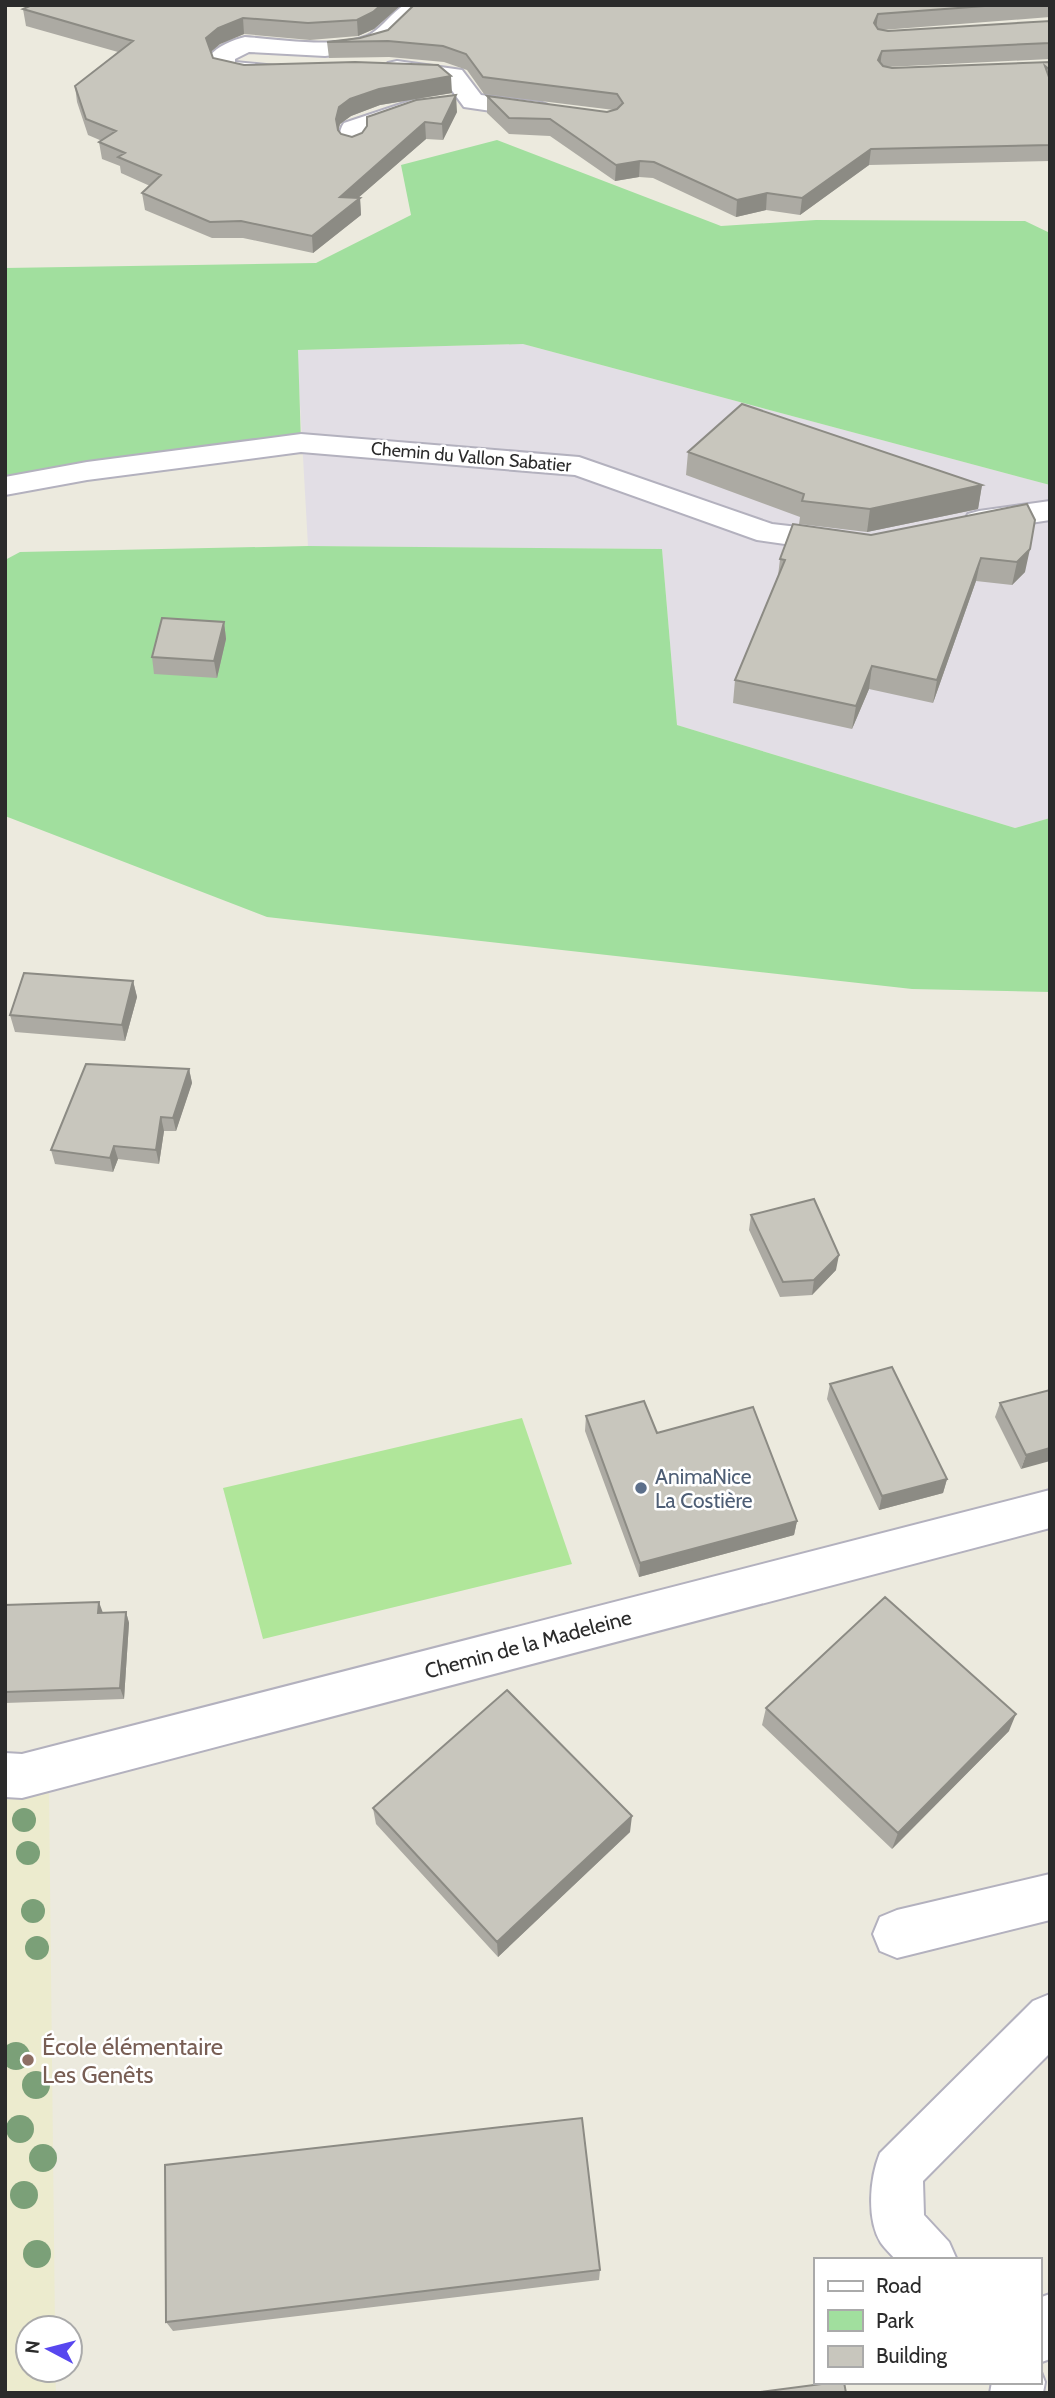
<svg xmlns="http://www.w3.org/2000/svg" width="1055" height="2398" font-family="Cabin,sans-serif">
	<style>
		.industrial { fill: #e2dee5 }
		.education { fill: #ecebce }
		.green { fill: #a1df9e }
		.pitch { fill: #b0e69a }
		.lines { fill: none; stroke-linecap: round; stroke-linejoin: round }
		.minor-casing { stroke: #b3b1be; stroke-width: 4 }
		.minor { fill: #fff; fill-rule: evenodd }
		.tree { fill: #7ba078 }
		.wall { fill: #acaaa3 }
		.shaded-wall { fill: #8c8b84 }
		.building { fill: #c8c6bd; stroke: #8c8b84; stroke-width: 2 }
		.service-dot { fill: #5c6f8a; stroke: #fff; stroke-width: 2.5 }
		.education-dot { fill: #8d6e63; stroke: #fff; stroke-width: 2.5 }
		.labels { text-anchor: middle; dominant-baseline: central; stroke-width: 5; stroke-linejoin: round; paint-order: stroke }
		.far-street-label { font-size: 18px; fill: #2b2b2b; stroke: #fff }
		.service-label { font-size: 21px; fill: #4e5e75; stroke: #fff; text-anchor: start }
		.street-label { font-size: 21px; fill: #2b2b2b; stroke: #fff }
		.near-education-label { font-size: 24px; fill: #785e54; stroke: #fff; text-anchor: start }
	</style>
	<rect width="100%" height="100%" fill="#eceade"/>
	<path class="industrial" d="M523 344 1050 485V818L1015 828 677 725 662 549 308 546 297 350Z"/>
	<path class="education" d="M5 1791 49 1792 55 2328H28V2370H55L56 2393H5Z"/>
	<path class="green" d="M497 140 721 226 816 220 1025 221 1050 233V485L523 344 298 350 301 443 5 486V268L316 263 411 215 401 165Z
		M308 546 662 549 677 725 1015 828 1050 818V992L912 989 267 917 5 816V560L20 552Z"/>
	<path class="pitch" d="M522 1418 572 1564 263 1639 223 1488Z"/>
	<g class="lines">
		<g class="minor-casing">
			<path id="minor" d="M404 5H433L407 24 388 44 360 52 325 56 249 52 235 59V62L276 66 279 71 276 76C255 82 236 77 215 72L210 56C217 46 233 40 245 37 277 39 343 50 371 34 383 26 392 13 404 5Z
				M397 61 462 70 481 95 539 102 548 105 552 110 548 115 539 118 464 107 445 81 388 73 385 68 388 63Z
				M416 99 425 102 429 107 425 112 365 132V143L361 148 352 151 343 148C338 141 339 130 344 123Z
				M301 434 579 457 772 524 841 532 852 535 856 542 852 549 841 552 757 540 575 475 301 452 87 480 5 495V477L87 462Z
				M1050 501V520L979 531 968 528 964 521 968 514 979 511Z
				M1050 1490V1528L22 1798 5 1797V1753L22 1754Z
				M1050 1874V1920L897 1958 880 1951 873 1934 880 1917 897 1910Z
				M1050 1994V2053L923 2181 924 2215 949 2242 957 2260H896C891 2254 885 2249 881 2243 866 2219 870 2177 880 2153L1033 2001Z
				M1050 2294V2359L1039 2363V2298Z
				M1039 2367 1045 2382 1043 2393H990L992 2382H1039Z"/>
		</g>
		<use href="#minor" class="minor"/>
	</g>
	<g class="tree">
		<circle cx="24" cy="1820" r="12"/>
		<circle cx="28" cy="1853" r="12"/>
		<circle cx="33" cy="1911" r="12"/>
		<circle cx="37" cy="1948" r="12"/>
		<circle cx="16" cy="2056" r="14"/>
		<circle cx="36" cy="2085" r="14"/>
		<circle cx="20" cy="2129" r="14"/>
		<circle cx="43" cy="2158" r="14"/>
		<circle cx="24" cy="2195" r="14"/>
		<circle cx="37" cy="2254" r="14"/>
	</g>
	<path class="wall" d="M32 5H401L374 29 358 36 310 40 244 34 220 44 211 52 213 58 244 65 452 93 380 105 351 116 340 124 338 130 341 134 352 137 457 112 443 140 426 139 358 198H360L361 215 313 253 243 238H212L145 210 142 193 150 186 121 173 120 166 102 159 99 142 102 141 88 135 77 102 75 86 118 52 26 26 23 9Z
		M414 5H1050V17L882 30 888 31 1050 21V59L887 67 892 68 1050 62V161L869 165 800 215 766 210 736 217 653 178 639 177 615 181 550 136 509 134 487 113V96L607 112 614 110 484 94 467 70 444 62 389 57 329 58 327 42 360 38 388 30Z
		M688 452 982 485 978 509 867 532 799 524 800 517 686 475Z
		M1027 504 1025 572 1012 585 976 581 933 703 869 689 852 729 733 703 735 680 778 576 780 559 871 535Z
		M224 622 226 639 217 678 154 674 152 657Z
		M133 981 137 997 125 1041 15 1032 10 1015Z
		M189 1069 192 1083 176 1131H164L159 1164 118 1159 113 1172 55 1164 51 1150Z
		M751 1215 836 1270 812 1295 780 1297 749 1230Z
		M830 1384 947 1479 943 1493 879 1510 827 1399Z
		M1050 1390 1021 1469 995 1417 1000 1403Z
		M586 1416 657 1433 797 1521 794 1535 639 1577 585 1431Z
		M5 1605 102 1612H126L129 1623 124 1699 5 1703Z
		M766 1708 1009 1731 892 1849 762 1725Z
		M373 1808 630 1832 498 1957 376 1824Z
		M600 2270 599 2280 173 2331 166 2322Z"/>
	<path class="shaded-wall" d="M381 5H401L374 29 358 36 357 20Z
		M878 14 876 30 874 23Z
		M243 18 244 34 220 44 208 54 206 38 218 28Z
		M882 51 880 67 878 60Z
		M451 76 452 93 380 105 351 116 340 124 337 135 336 119 339 107 350 99 379 89Z
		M456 95 457 112 443 140 442 124Z
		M425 122 426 139 343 211 360 198 361 215 313 253 312 236 340 197Z
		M871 149 869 165 800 215 802 198Z
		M640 161 639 177 615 181 616 165Z
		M767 193 766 210 736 217 737 200Z
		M982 485 978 509 867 532 870 509Z
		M1030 549 1025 572 1012 585 1017 562Z
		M981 558 976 581 933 703 937 680Z
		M224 622 226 639 217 678 214 661Z
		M872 666 869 689 852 729 856 706Z
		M133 981 137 997 125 1041 122 1025Z
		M189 1069 192 1083 176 1131 173 1118Z
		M161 1117 164 1131 159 1164 156 1150Z
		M114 1146 118 1159 113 1172 110 1158Z
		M839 1255 836 1270 812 1295 814 1280Z
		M1050 1448V1461L1021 1469 1026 1455Z
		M947 1479 943 1493 879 1510 882 1496Z
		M797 1521 794 1535 639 1577 640 1563Z
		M99 1602 103 1613H98Z
		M126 1612 129 1623 124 1699 120 1688Z
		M1016 1714 1009 1731 892 1849 898 1833Z
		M632 1816 630 1832 498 1957 497 1942Z"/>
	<path class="building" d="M32 5H381L373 12 357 20 308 23 243 18 218 28 206 38 213 58 244 65 355 62 438 65 451 76 379 89 350 99 339 107 336 119 338 130 341 134 352 137 362 133 367 126V117L373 115 416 100 456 95 442 124 425 122 340 197 360 198 312 236 241 221 210 222 142 193 161 175 118 157 125 153 99 142 116 131 86 119 75 86 133 41 23 9Z
		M414 5H998L878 14 874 23 878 29 888 31 1050 21V43L882 51 878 60 883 66 892 68 1050 62V70L1045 66 1050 80V145L871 149 802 198 767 193 737 200 654 162 640 161 616 165 550 119 509 118 487 96 607 112 617 109 623 103 617 94 483 77 466 54 443 46 388 41 327 42 360 38 388 30Z
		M742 404 982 485 870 509 802 501 804 494 688 452Z
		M1027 504 1035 520 1030 549 1017 562 981 558 937 680 872 666 856 706 735 680 785 560 780 559 793 524 871 535Z
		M162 618 224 622 214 661 152 657Z
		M24 973 133 981 122 1025 10 1015Z
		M86 1064 189 1069 173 1118 161 1117 156 1150 114 1146 110 1158 51 1150Z
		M814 1199 839 1255 814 1280 783 1282 751 1215Z
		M892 1367 947 1479 882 1496 830 1384Z
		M1050 1390V1448L1026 1455 1000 1403Z
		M644 1401 657 1433 753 1407 797 1521 640 1563 586 1416Z
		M885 1597 1016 1714 898 1833 766 1708Z
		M99 1602 98 1613 126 1612 120 1688 5 1692V1605Z
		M507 1690 632 1816 497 1942 373 1808Z
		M582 2118 600 2270 166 2322 165 2165Z
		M837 2382H844L846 2393H753Z"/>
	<circle class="service-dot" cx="641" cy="1488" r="7"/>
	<circle class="education-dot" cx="28" cy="2060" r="7"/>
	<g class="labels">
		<g class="far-street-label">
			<text transform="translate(471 457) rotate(5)">Chemin du Vallon Sabatier</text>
		</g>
		<g class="service-label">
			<text x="655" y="1476">AnimaNice<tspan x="655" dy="24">La Costière</tspan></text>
		</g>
		<g class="street-label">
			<text transform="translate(528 1644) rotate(-15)">Chemin de la Madeleine</text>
		</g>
		<g class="near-education-label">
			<text x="42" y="2046">École élémentaire<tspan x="42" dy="28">Les Genêts</tspan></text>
		</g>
	</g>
	<rect width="1055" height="2398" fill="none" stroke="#2b2b2b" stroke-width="14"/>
	<rect x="814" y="2258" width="228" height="126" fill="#ffffff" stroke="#aaaaaa" stroke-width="2"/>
	<rect x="828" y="2281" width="35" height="10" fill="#ffffff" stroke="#aaaaaa" stroke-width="2"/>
	<text x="876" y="2293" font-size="21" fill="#2b2b2b">Road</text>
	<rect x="828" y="2310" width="35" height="21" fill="#a1df9e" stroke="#aaaaaa" stroke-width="2"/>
	<text x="876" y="2328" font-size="21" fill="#2b2b2b">Park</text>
	<rect x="828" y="2346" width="35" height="21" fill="#c8c6bd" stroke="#aaaaaa" stroke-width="2"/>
	<text x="876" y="2363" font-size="21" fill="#2b2b2b">Building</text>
	<g transform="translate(49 2349) rotate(277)"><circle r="33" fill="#ffffff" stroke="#aaaaaa" stroke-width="2"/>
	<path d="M0-5L12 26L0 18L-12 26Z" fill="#5847ef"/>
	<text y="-10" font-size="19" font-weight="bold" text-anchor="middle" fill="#2b2b2b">N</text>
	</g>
</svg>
